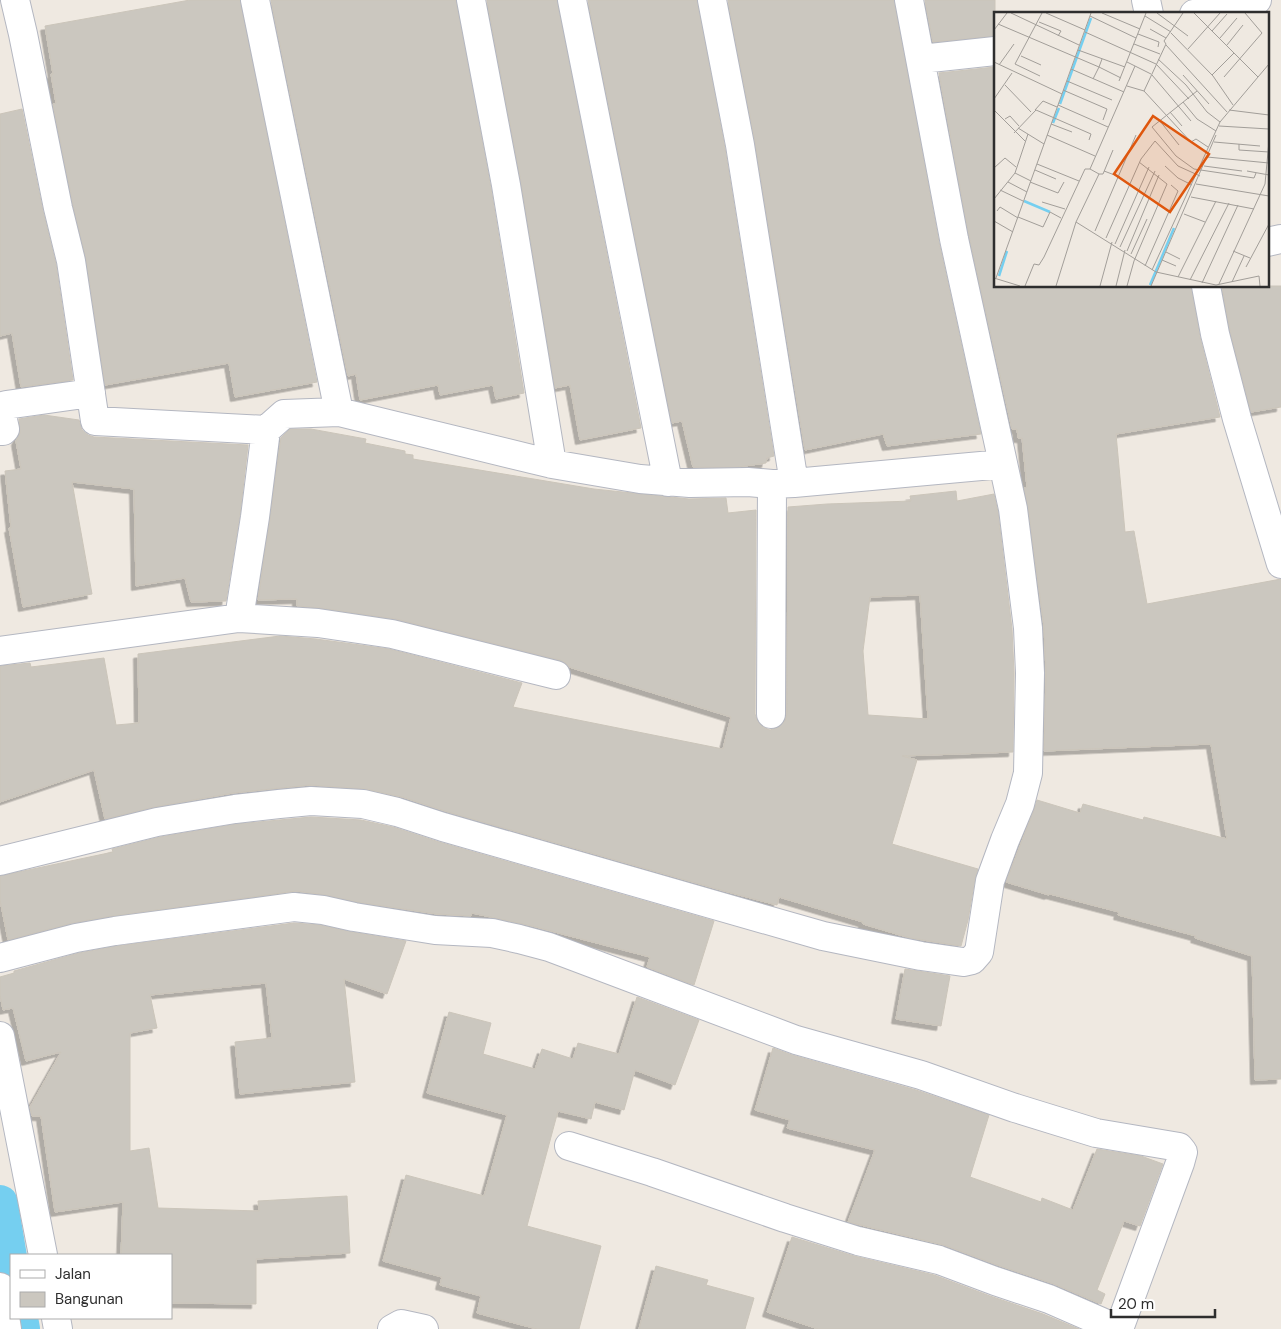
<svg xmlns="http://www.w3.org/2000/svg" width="1281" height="1329" font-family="'DM Sans',sans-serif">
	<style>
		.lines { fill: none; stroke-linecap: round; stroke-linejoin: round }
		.canal { stroke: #75cff0; stroke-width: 36 }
		.building { fill: #cbc7bf; stroke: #cbc5ba; fill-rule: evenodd; filter: url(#shadow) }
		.minor-casing { stroke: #b4b7c1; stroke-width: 30 }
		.minor { stroke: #fff; stroke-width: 28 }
		.inset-river { fill: none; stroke: #75cff0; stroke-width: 2.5 }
		.inset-road { fill: none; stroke: #a29e99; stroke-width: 1 }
		.view { fill: #df570e; fill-opacity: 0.15; stroke: #df570e; stroke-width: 2.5 }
		.inset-edge { fill: none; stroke: #2e2e2e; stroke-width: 2.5 }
	</style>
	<defs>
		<filter id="shadow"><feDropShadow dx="-4.5" dy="4.5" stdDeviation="0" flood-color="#0004"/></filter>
	</defs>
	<rect width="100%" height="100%" fill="#efe9e1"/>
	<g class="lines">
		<path class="canal" d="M0 1203 11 1269
			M20 1318 22 1329"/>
	</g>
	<path class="building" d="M190 0H240L317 382 235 397 229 363 105 385 86 259 73 205 53 104 56 103 51 74H53L45 26Z
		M271 0H456L491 188 524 393 496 399 493 385 440 395 438 385 360 400 356 374 348 376Z
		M487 0H557L641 428 580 440 570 385 555 388 521 182Z
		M588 0H697L725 148 774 456 767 458 766 463 738 467H693L682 421 672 423Z
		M728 0H894L939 242 981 434 887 446 883 434 805 450 755 142Z
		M925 0H995V36L933 42Z
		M995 67V286H1191L1200 337 1220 417 1116 434 1125 532 1134 531 1147 604 1281 579V1079L1255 1080 1252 956 1195 938 1196 936 1118 915 1119 912 1050 894 1049 895 1006 882 1034 810 1037 800 1080 813 1083 804 1143 820 1144 817 1227 839 1211 744 1044 751 1046 673 1044 627 1028 507 1024 488 1027 487 1022 438H1018L1017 429H1012L969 236 939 73Z
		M22 109 43 211 56 264 73 380 21 387 12 333 0 336V114Z
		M1222 286H1281V407L1251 412 1230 331Z
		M44 415 79 420 82 430 88 435 94 437 248 445 240 515 226 601 191 602 185 578 136 586 134 489 72 482 92 594 23 607 9 528H11L5 471 21 469 16 441 20 433 19 419Z
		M290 429H311L366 439 365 443 405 451V454L413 455V459L594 489 689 499 726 498 728 513 756 510 755 714 758 722 763 727 770 730 779 727 785 721 787 714 788 507 827 504 911 501 910 496 956 491 957 501 994 494 998 512 1012 629 1014 673 1013 752 902 756 917 760 892 844 978 869 975 879 968 920 961 946 910 938 863 924V922L779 897 777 905 724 891 448 812 402 797 366 789 310 785 233 793 154 807 105 819 94 770 0 802V666L30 663 31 667 104 658 116 725 139 723 138 654 280 636 316 639 389 649 522 683 513 707 723 749 731 717 569 667 566 663 560 660 396 619 320 608 297 606V599L258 600 270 519 281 438ZM920 595 928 719 868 715 863 651 870 597Z
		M311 817 361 820 393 827 439 842 714 921 694 985 647 967 650 957 528 925 472 913 471 916 437 914 357 902 326 895 296 891 112 916 72 923 8 940 0 900V876L113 852 112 849 160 837 237 824Z
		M294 923 320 925 352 932 406 941 387 994 344 979 355 1082 240 1094 235 1042 272 1038 266 983 150 995 157 1028 130 1033V1151L149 1148 158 1208 259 1211 258 1201 347 1196 350 1253 256 1259V1304L171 1303V1255H121L123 1202 55 1212 41 1116H32L30 1107 61 1052 26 1061 13 1008 3 1010 0 995V977L14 973V971L79 953 117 946Z
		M905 969 950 976 941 1026 896 1019Z
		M637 997 699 1020 675 1085 635 1070 624 1110 595 1102 591 1119 558 1111 527 1226 601 1246 579 1329H537L477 1313 481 1296 440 1285 442 1277 383 1261 406 1175 484 1196 507 1115 427 1093 449 1012 491 1023 483 1054 535 1069 542 1049 573 1059 578 1043 619 1054Z
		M773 1048 792 1055 916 1090 989 1115 970 1177 1041 1202 1042 1198 1073 1210 1097 1149 1141 1156 1163 1164 1140 1226 1124 1221 1097 1290 1105 1294 1101 1304 1054 1284 1000 1266 944 1245 848 1222 875 1150 787 1128 790 1120 755 1110Z
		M792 1237 854 1256 934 1275 990 1296 1043 1314 1079 1329H818L767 1312Z
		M656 1266 708 1280 706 1285 754 1298 745 1329H639Z"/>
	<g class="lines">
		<g class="minor-casing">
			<path id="minor" d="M15 0 23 34 58 208 71 261 95 421 266 430
				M255 0 339 412 552 464 640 479 690 483 748 482 772 484 794 483 1003 464
				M471 0 506 185 552 464
				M572 0 668 482
				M712 0 740 145 794 483
				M1146 0 1149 14
				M1194 14 1257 0
				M921 59 995 51
				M1267 242 1281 239
				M1206 286 1215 334 1237 419 1281 564
				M0 431H3L5 429 1 411 6 405 91 393
				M239 618 255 517 266 430 284 414 339 412
				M0 651 239 618 318 623 392 634 556 675
				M771 714 772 484
				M0 861 157 822 235 809 279 804 311 801 363 804 397 812 443 827 823 936 921 956 963 962 972 960 979 952 990 881 1005 840 1020 804 1028 773 1030 673 1028 628 1013 509 954 239 909 0
				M0 958 76 938 115 931 294 907 323 910 354 917 435 930 492 933 519 939 549 947 796 1040 921 1075 1015 1108 1096 1133 1179 1147 1183 1152 1180 1163 1119 1329
				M0 1036 43 1255
				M569 1146 652 1172 785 1218 858 1241 939 1260 995 1281 1049 1299 1118 1329
				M0 1287 7 1329
				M56 1318 58 1329
				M392 1329 401 1324 424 1329"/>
		</g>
		<use href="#minor" class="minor"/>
	</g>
	<g transform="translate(994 12)">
		<rect width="275" height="275" fill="#efe9e1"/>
		<path class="inset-river" d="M66 92 97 6M59 111 65 96M30 189 56 200M5 264 13 239M156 273 180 216"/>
		<path class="inset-road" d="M17 1 85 33M52 1 91 18M108 1 146 17M163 1 194 24M189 1 170 29 172 32 150 79 197 130 202 127 214 135M200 1 264 65M96 4 142 26M151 4 177 20M45 10 67 19 64 24M4 12 105 55 99 67M156 17 172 26M0 18 13 1M218 19 233 2M91 20 162 52 195 87M177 21 219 64 239 93M144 22 165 30 164 35M226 26 243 6M140 32 166 42M172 33 233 100M233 33 249 13M194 37 226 1M84 38 131 55M27 44 47 53M108 47 105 55 127 66M164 47 192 73 213 100 226 110M0 50 68 82M133 50 157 62M5 53 20 32M77 57 130 80M158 63 197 109M189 63 215 92M218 63 240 41M46 64 21 52 48 1M230 65 268 21 251 1M73 69 118 88M125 69 152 1M11 73 37 100M133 74 150 79M69 78 113 97 109 108M203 79 158 115 182 144 200 157 260 166 262 161M0 87 18 61M189 90 203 107 222 119M64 93 114 115M0 98 31 129M41 98 49 89 63 95M235 98 275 103M176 100 188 114M11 107 16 104 25 114M166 109 185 133M57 112 78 120M225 114 275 117M24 116 50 132M20 121 42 98 97 122 95 128M53 123 101 144M220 130 266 134M245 132V138L275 140M213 145 275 151M43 152 85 169M171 154 184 166 198 173M210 154 248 159M0 156 11 146 22 155M41 158 62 167M110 159 126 165M253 159 275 163M21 161 37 169M105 162 96 157 141 54M105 162H109L119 138M14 170 33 180M36 170 64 181 70 170M202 172 275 184M6 178 29 189M197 185 260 197M0 187 21 161 34 122M48 190 71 197M3 199 6 195 24 206M190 202 211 210M24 205 49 215 56 200 67 206M0 209 19 220M82 210 162 260 222 273 265 264 266 274M101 219 142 123M112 226 147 147 161 129 184 154 206 164M121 232 155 155M126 235 161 159M133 239 165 163M239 239 256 246M172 240 186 247M137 242 153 207M168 248 182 254M151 254 184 179 177 173M252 255 275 212M158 258 226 110 275 52M184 265 222 189M0 266 26 274M2 266 97 1M196 268 235 191M238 270 250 244M208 271 244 193M225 272 271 172 275 129M31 274 40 252 45 253 50 245 91 157H96M62 274 82 210 105 162M106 274 118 230M122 274 131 238M133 274 140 249 173 172 145 150M157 274 222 123"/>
		<path class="view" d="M159 104 215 142 176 200 120 162Z"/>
		<rect width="275" height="275" class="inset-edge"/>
	</g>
	<rect x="10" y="1254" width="162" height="65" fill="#ffffff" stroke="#ababab"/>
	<rect x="20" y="1270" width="25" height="8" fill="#ffffff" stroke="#ababab"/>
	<text x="55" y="1279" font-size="15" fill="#2e2e2e">Jalan</text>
	<rect x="20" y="1292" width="25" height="15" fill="#cbc7bf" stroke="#ababab"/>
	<text x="55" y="1304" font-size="15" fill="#2e2e2e">Bangunan</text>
	<path d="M1111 1309v8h104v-8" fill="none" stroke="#2e2e2e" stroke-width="2.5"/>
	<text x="1118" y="1309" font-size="15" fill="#2e2e2e" stroke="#ffffff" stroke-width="4" paint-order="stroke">20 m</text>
</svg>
